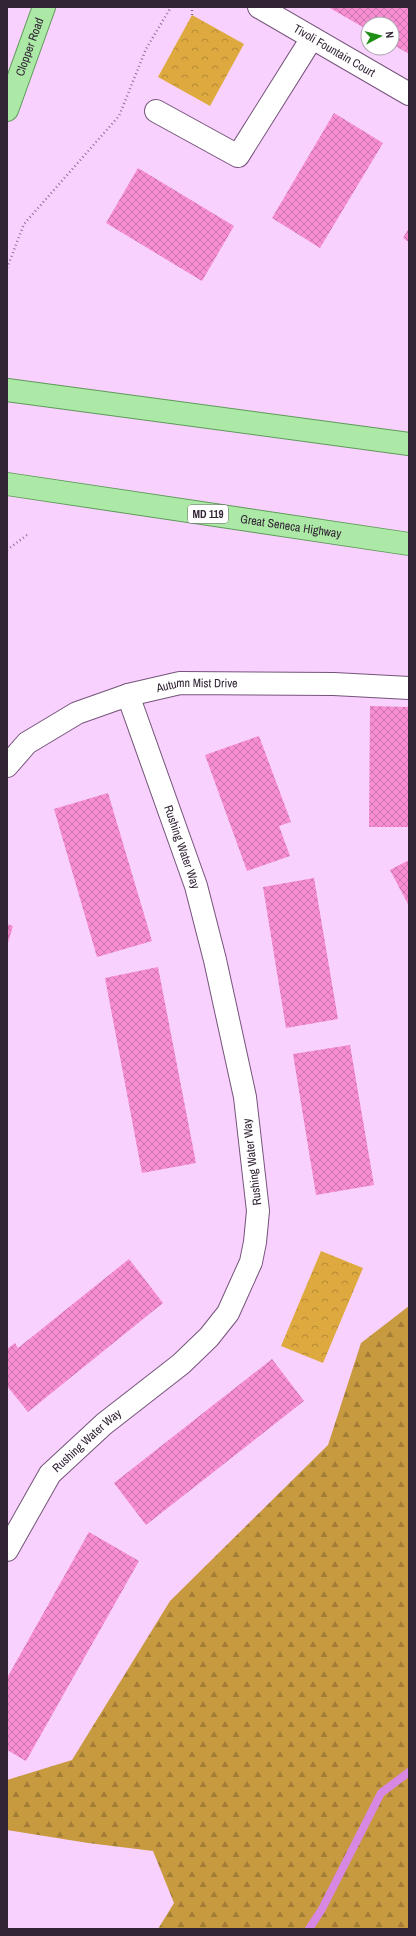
<svg xmlns="http://www.w3.org/2000/svg" width="416" height="1936" font-family="'Archivo Narrow',sans-serif">
	<style>
		.forest { fill: url(#forest-firs) }
		.park { fill: url(#park-crowns) }
		.lines { fill: none; stroke-linecap: round; stroke-linejoin: round }
		.stream { stroke: #d688e2; stroke-width: 8 }
		.building { fill: url(#building-cross-hatch) }
		.minor-casing { stroke: #75547a; stroke-width: 24 }
		.major-casing { stroke: #5e9a58; stroke-width: 24 }
		.path { stroke: #8d7492; stroke-width: 2.5; stroke-dasharray: 1 3; stroke-linecap: butt }
		.minor { stroke: #fff; stroke-width: 22 }
		.major { stroke: #ace9a6; stroke-width: 22 }
		.labels { text-anchor: middle; dominant-baseline: central; stroke-width: 3.5; stroke-linejoin: round; paint-order: stroke }
		.shield { fill: #fff; stroke: #706672; stroke-width: 1 }
		.shield-label { font-size: 11px; font-weight: bold; fill: #322435 }
		.street-label { font-size: 12px; fill: #322435; stroke: #fff }
	</style>
	<defs>
		<pattern id="forest-firs" width="22" height="20" patternUnits="userSpaceOnUse"><rect width="22" height="20" fill="#c89a3f"/><path d="M5 1l3.5 6h-7zM16 11l3.5 6h-7z" fill="#a37d36"/></pattern>
		<pattern id="park-crowns" width="20" height="18" patternUnits="userSpaceOnUse"><rect width="20" height="18" fill="#deaa40"/><path d="M2 6a3 3 0 1 1 6 0M12 15a3 3 0 1 1 6 0" fill="none" stroke="#b58a36"/></pattern>
		<pattern id="building-cross-hatch" width="8" height="8" patternUnits="userSpaceOnUse"><rect width="8" height="8" fill="#f88ed2"/><path d="M0 0l8 8M0 8l8-8" fill="none" stroke="#c974ab"/></pattern>
	</defs>
	<rect width="100%" height="100%" fill="#f8d1fe"/>
	<path class="forest" d="M409 1306V1929H158L174 1903 153 1851 88 1843 7 1830V1780L72 1760 170 1601 328 1445 361 1343Z"/>
	<path class="park" d="M192 15 244 44 210 106 158 77Z
		M321 1251 363 1268 323 1363 281 1346Z"/>
	<g class="lines">
		<path class="stream" d="M309 1929 322 1909 381 1793 409 1772"/>
	</g>
	<path class="building" d="M328 7H409V54L392 44V24H368V30Z
		M334 113 383 143 320 248 272 218Z
		M138 168 234 226 202 281 106 223Z
		M409 228V242L403 238Z
		M370 706 409 707V827H369Z
		M259 736 291 822 279 826 290 856 247 871 205 755Z
		M108 793 152 941 97 957 54 809Z
		M409 860V906L390 870Z
		M314 878 338 1019 286 1028 263 887Z
		M7 924 13 926 7 946Z
		M158 967 196 1163 142 1173 105 978Z
		M350 1045 374 1185 316 1195 293 1054Z
		M129 1259 163 1303 28 1412 7 1386V1349L15 1343 18 1348Z
		M272 1359 304 1401 146 1525 114 1483Z
		M89 1532 139 1561 26 1761 7 1750V1678Z"/>
	<g class="lines">
		<g class="minor-casing">
			<g id="minor">
				<path id="s1" d="M259 7 409 94"/>
				<path d="M156 111 238 156 312 38"/>
				<path id="s2" d="M7 766 27 743 77 713 128 695 180 683 334 684 409 688"/>
				<path id="s3" d="M7 1550 50 1474 104 1424 181 1364 209 1337 228 1313 251 1262 255 1242 258 1211 245 1097 215 960 196 886 128 695"/>
			</g>
		</g>
		<g class="major-casing">
			<g id="major">
				<path id="s4" d="M7 110 44 7"/>
				<path d="M7 390 409 444"/>
				<path id="s5" d="M7 484 409 544"/>
			</g>
		</g>
		<path class="path" d="M192 15V7
			M7 268 24 224 119 116 146 49 171 7
			M7 550 27 535"/>
		<use href="#minor" class="minor"/>
		<use href="#major" class="major"/>
	</g>
	<g class="labels">
		<rect class="shield" x="188" y="505" width="40" height="18" rx="3"/>
		<g class="shield-label">
			<text x="208" y="514">MD 119</text>
		</g>
		<g class="street-label">
			<text stroke="none"><textPath href="#s4" startOffset="67">Clopper Road</textPath></text>
			<text stroke="none"><textPath href="#s1" startOffset="87">Tivoli Fountain Court</textPath></text>
			<text stroke="none"><textPath href="#s5" startOffset="287">Great Seneca Highway</textPath></text>
			<text stroke="none"><textPath href="#s2" startOffset="213">Autumn Mist Drive</textPath></text>
			<text transform="translate(182 847) rotate(71)">Rushing Water Way</text>
			<text transform="translate(252 1162) rotate(-97)">Rushing Water Way</text>
			<text stroke="none"><textPath href="#s3" startOffset="137">Rushing Water Way</textPath></text>
		</g>
	</g>
	<rect width="416" height="1936" fill="none" stroke="#322435" stroke-width="16"/>
	<g transform="translate(380 36) rotate(83)"><circle r="19" fill="#ffffff" stroke="#ada7ae"/>
	<path d="M0-3L7 15L0 10L-7 15Z" fill="#1e8e14"/>
	<text y="-6" font-size="11" font-weight="bold" text-anchor="middle" fill="#322435">N</text>
	</g>
</svg>
